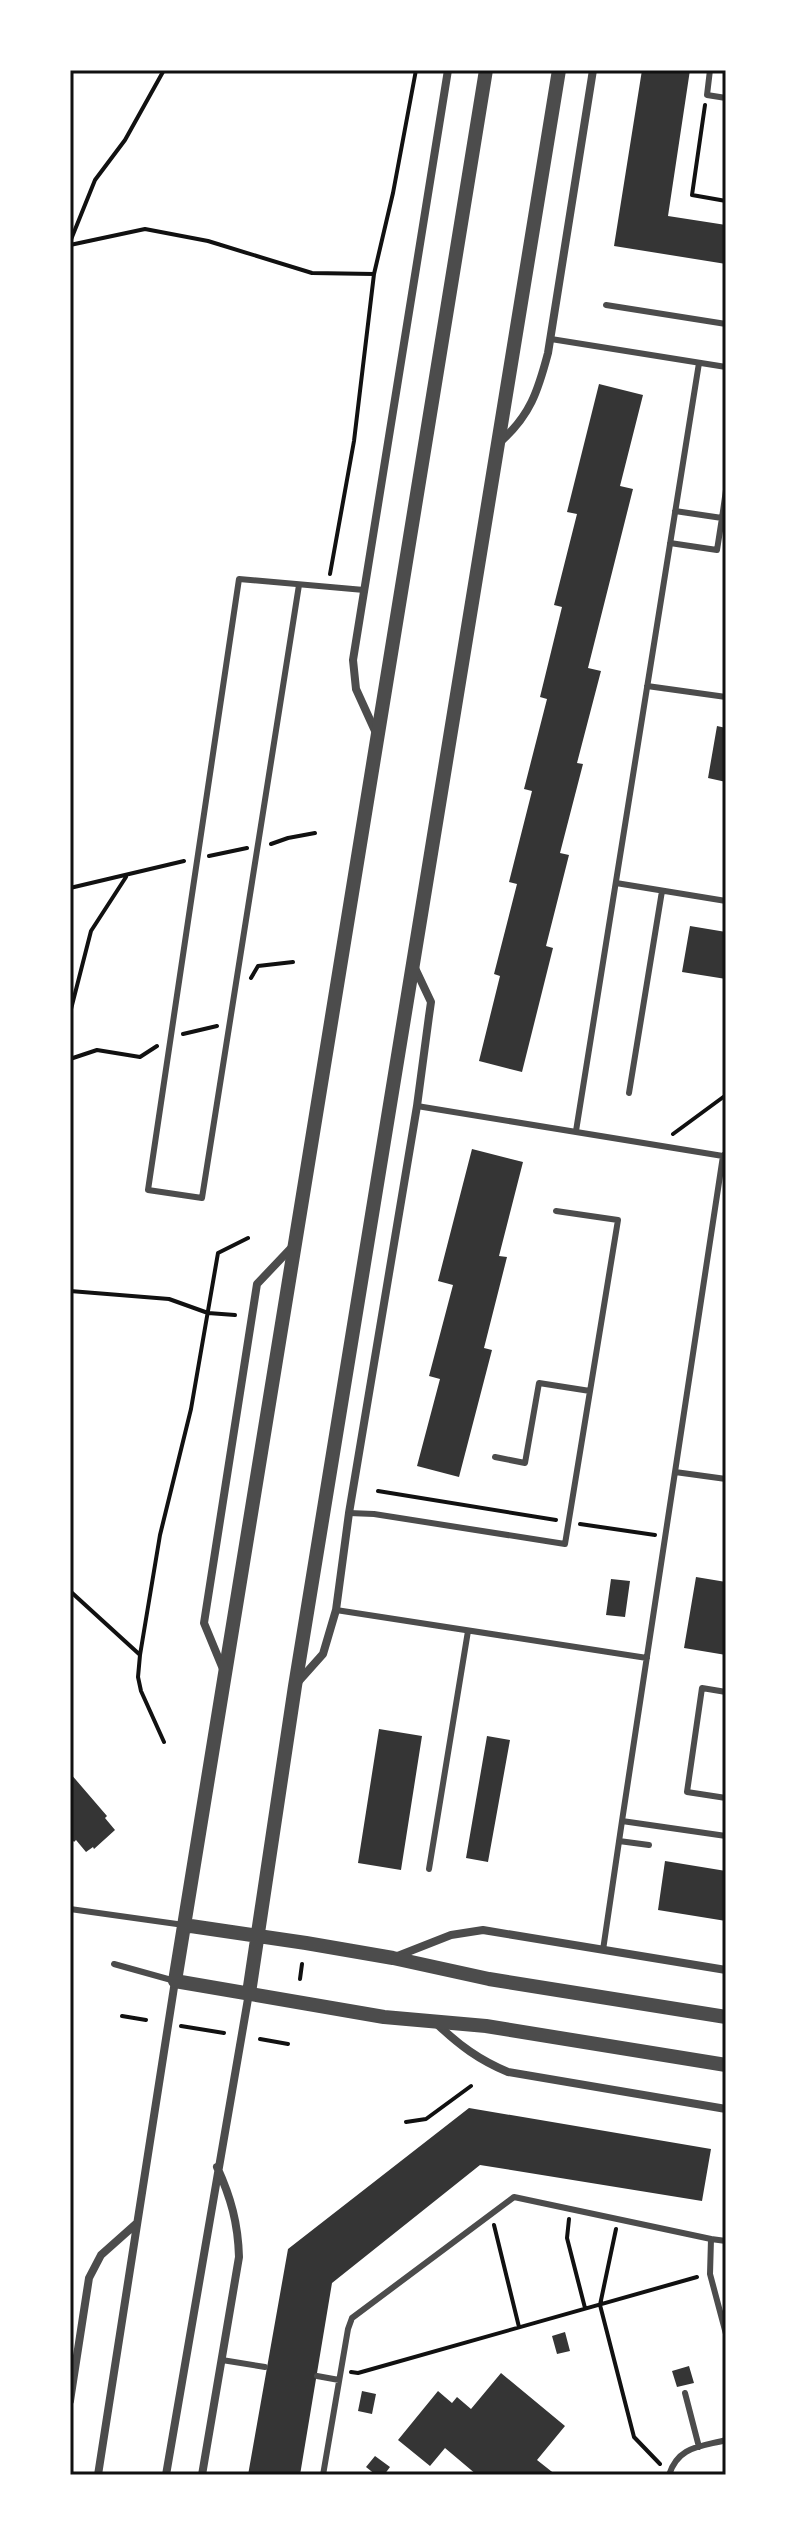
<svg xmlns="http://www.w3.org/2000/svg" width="796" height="2545" font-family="'Nunito Sans',sans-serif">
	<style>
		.building { fill: #353535 }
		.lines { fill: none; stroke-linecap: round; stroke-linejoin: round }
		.path { stroke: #111; stroke-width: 4 }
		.service { stroke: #4c4c4c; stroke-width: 6 }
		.minor { stroke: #4c4c4c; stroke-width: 8 }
		.tertiary { stroke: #4c4c4c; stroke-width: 14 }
		.neatline { fill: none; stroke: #111; stroke-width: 3 }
	</style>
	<rect width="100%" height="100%" fill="#fff"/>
	<path class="building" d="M642 70H690L668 216 726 225V264L614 246Z
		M599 384 643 395 620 486 633 489 588 668 601 671 577 763 583 764 560 853 569 855 546 946 553 948 522 1072 479 1061 500 976 494 974 517 884 509 882 532 791 524 789 547 699 540 697 562 607 554 605 577 514 567 512Z
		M717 726 726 728V782L708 778Z
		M690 926 726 932V979L682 972Z
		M472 1149 523 1162 499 1256 507 1257 484 1348 492 1350 459 1477 417 1466 440 1379 429 1376 453 1285 438 1281Z
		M696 1577 726 1582V1655L684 1648Z
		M611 1579 630 1581 625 1617 606 1615Z
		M379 1729 422 1736 401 1870 358 1863Z
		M487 1736 510 1740 488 1862 466 1858Z
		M70 1773 107 1816 105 1818 115 1830 94 1849 93 1847 86 1852 76 1840 74 1842 70 1837Z
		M665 1861 726 1871V1921L658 1910Z
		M469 2108 711 2149 702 2201 480 2165 332 2283 300 2475H248L288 2249Z
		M565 2332 570 2351 557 2354 552 2336Z
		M689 2366 694 2383 677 2387 672 2371Z
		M501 2373 565 2426 537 2460 556 2475H477L445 2448 430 2466 398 2440 438 2391 452 2403 457 2397 471 2409Z
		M362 2391 376 2394 372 2414 358 2411Z
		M375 2456 390 2467 384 2475H376L366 2467Z"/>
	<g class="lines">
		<path class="path" d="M705 105 692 195 726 201
			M70 242 95 180 125 140 164 70
			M70 245 145 229 208 241 312 273 374 274
			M330 574 354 441 374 274 393 193 416 70
			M271 844 288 838 315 833
			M209 856 247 848
			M70 888 184 861
			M251 978 258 966 293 962
			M70 1013 91 931 126 877
			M183 1034 217 1026
			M70 1059 97 1050 140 1057 157 1046
			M673 1134 726 1095
			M70 1291 169 1299 208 1313 235 1315
			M378 1491 556 1520
			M580 1524 655 1535
			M70 1591 139 1654
			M164 1742 141 1691 138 1677 140 1655 160 1535 191 1409 218 1253 248 1238
			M300 1979 302 1964
			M122 2016 146 2020
			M181 2026 224 2033
			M260 2039 288 2044
			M406 2122 426 2119 471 2086
			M569 2219 567 2238 585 2308
			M494 2225 519 2327
			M616 2229 600 2305 634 2437 660 2464
			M351 2372 358 2373 697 2277"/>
		<path class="service" d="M710 70 707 95 726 98
			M606 305 726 324
			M551 339 726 367
			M675 511 722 518 726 490
			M670 543 717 550 722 518
			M299 585 202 1198 148 1190 239 579 364 590
			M647 686 726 697
			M616 883 726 901
			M629 1093 662 891
			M417 1106 723 1156 725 1154
			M576 1131 699 363
			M495 1457 525 1463 539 1383 590 1391
			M675 1472 726 1479
			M349 1513 374 1514 565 1544 618 1220 556 1211
			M336 1610 647 1658
			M726 1692 702 1688 687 1792 726 1798
			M622 1821 723 1156
			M619 1841 649 1845
			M429 1869 468 1631
			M70 1909 184 1925
			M603 1950 622 1821 726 1836
			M114 1964 175 1981
			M711 2239 726 2241
			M222 2360 265 2367
			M317 2376 339 2380
			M685 2393 699 2447
			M323 2475 348 2329 352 2318 514 2197 711 2239 710 2274 726 2334
			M669 2475C678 2446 700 2447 726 2440"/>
		<path class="minor" d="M500 442C530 416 538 391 548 353L593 70
			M376 733 356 689 353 660 448 70
			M223 1669 204 1623 257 1284 294 1245
			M298 1682 323 1654 336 1610 349 1513 417 1106 429 1016 431 1002 414 966
			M395 1957 451 1935 483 1930 726 1970
			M437 2024C459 2045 479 2060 508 2072L726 2109
			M70 2401 89 2278 101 2255 137 2223
			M98 2475 175 1981
			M166 2475 249 1993
			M202 2475 239 2257C238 2223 231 2198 217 2167"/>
		<path class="tertiary" d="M486 70 175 1981 384 2017 486 2026 726 2065
			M184 1925 306 1943 393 1958 489 1979 726 2017
			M249 1993 295 1686 559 70"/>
	</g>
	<rect width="796" height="2545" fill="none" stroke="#ffffff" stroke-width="144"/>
	<rect x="72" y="72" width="652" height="2401" class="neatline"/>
</svg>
